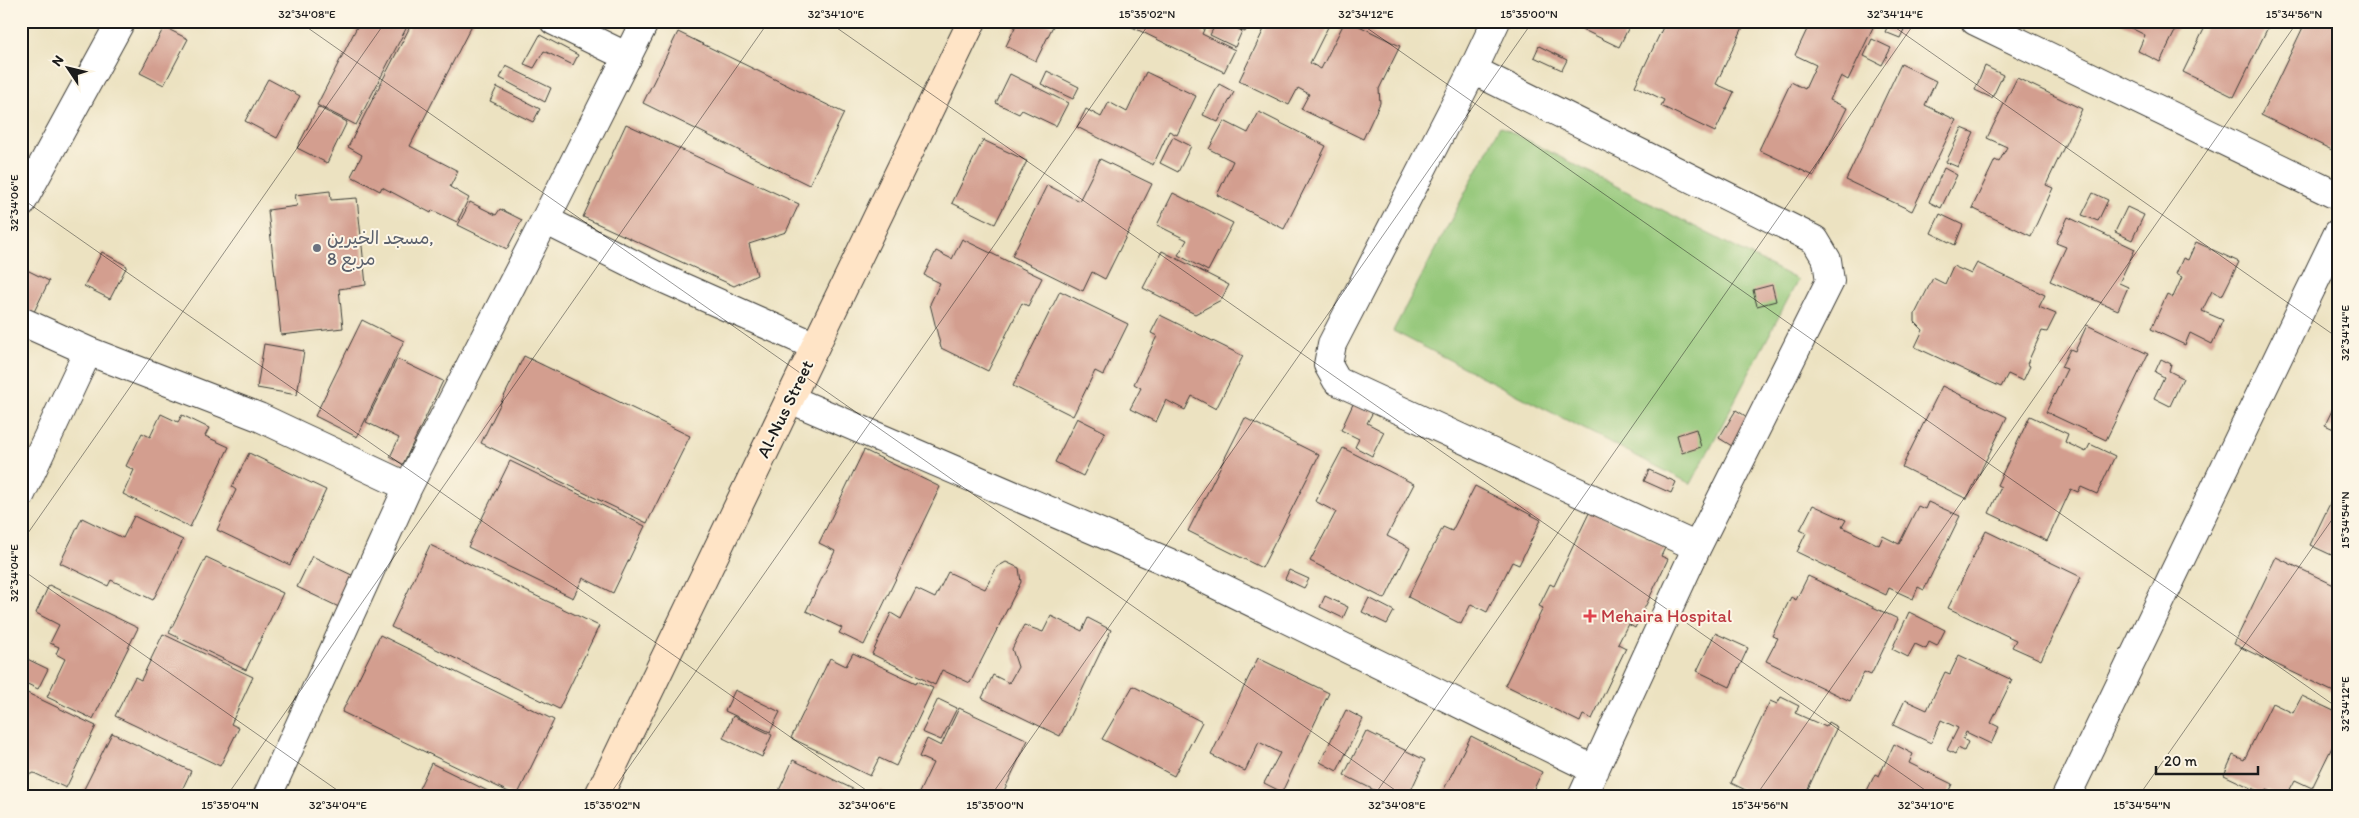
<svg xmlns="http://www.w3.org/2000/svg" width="2359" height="818" font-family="Itim,'Playpen Sans Arabic',sans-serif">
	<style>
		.green { fill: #92c677; stroke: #57714a }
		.building { fill: #d39e8f }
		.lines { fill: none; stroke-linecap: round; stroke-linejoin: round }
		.street-casing { stroke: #3b3a35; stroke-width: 30 }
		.secondary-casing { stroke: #3b3a35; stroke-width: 30 }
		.street { stroke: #fff; stroke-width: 28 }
		.secondary { stroke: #ffe4c6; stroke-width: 28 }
		.ticks { fill: none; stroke: #1c1c1c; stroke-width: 1; stroke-opacity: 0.45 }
		.worship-dot { fill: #6b7280; stroke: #fcf5e5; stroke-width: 2 }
		.health-dot { fill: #e0444e; stroke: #fcf5e5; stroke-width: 2 }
		.labels { text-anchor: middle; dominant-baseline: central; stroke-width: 4; stroke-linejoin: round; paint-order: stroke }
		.worship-label { font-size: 18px; fill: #5b616d; stroke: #fcf5e5; text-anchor: start }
		.street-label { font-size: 18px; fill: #1c1c1c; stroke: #fcf5e5 }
		.health-label { font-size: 18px; fill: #be3a42; stroke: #fcf5e5; text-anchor: start }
		.neatline { fill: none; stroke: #1c1c1c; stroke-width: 2 }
		.ticks-label { font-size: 12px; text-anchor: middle; fill: #1c1c1c }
	</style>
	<rect width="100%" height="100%" fill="#fcf5e5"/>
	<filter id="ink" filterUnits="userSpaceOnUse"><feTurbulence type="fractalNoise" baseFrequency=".02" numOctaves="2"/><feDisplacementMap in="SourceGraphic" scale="10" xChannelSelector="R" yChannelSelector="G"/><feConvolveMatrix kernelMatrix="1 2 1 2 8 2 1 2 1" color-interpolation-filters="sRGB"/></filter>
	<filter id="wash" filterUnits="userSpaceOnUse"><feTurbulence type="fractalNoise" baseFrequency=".0096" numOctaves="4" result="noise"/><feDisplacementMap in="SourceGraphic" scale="20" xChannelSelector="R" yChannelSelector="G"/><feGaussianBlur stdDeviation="1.12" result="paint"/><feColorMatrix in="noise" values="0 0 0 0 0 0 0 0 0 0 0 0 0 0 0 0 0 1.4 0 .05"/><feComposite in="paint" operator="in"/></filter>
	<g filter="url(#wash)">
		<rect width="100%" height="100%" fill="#ece2c1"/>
		<path class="green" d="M1500 126 1798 280 1691 484 1393 331Z"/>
		<g id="blocks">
			<path class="building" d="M360 21H410L356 125 317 105Z
				M413 21H474L410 146 458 171 450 187 469 198 457 222 432 210 431 213 382 187 380 191 351 176 362 155 348 147Z
				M1018 21H1043L1053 26 1036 61 1006 46Z
				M1130 21H1208L1202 34 1235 50 1224 72 1128 25Z
				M1217 21H1222L1242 31 1235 47 1210 35Z
				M1230 21H1250L1245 32 1228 24Z
				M1268 21H1331L1310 63 1321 69 1345 21H1349L1400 46 1379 89 1380 103 1363 139 1301 109 1309 94 1298 88 1289 105 1239 81Z
				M1565 21H1632L1619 47Z
				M1666 21H1746L1716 84 1734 92 1715 132 1661 106 1664 100 1635 86Z
				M1811 21H1876L1848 80 1841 76 1830 100 1847 108 1814 176 1759 150 1791 82 1805 89 1816 65 1795 55Z
				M1890 21 1907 23 1900 38 1885 32Z
				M2117 21H2180L2160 62 2138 51 2145 35Z
				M2208 21H2271L2234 97 2183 72Z
				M2306 21H2338V153L2261 115Z
				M164 27 188 39 164 85 140 73Z
				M678 32 844 113 809 185 643 103Z
				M540 35 578 55 573 65 544 51 534 68 524 64Z
				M1872 39 1891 48 1882 65 1864 56Z
				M1539 46 1567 60 1562 70 1534 57Z
				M1901 64 1936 81 1925 105 1956 120 1912 211 1846 180Z
				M506 66 551 88 545 102 500 78Z
				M1985 66 2003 75 1992 98 1975 90Z
				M1047 71 1079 87 1073 99 1041 84Z
				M1146 72 1196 96 1177 135 1169 131 1153 165 1077 127 1086 109 1101 117 1109 102 1127 112Z
				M1010 74 1068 103 1056 126 1022 110 1019 114 996 103Z
				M2017 78 2082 109 2046 185 2053 188 2031 236 1972 208 1995 160 1999 162 2007 147 1987 138Z
				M268 79 300 96 277 138 245 121Z
				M1219 84 1234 92 1218 122 1203 115Z
				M497 87 540 109 533 122 490 101Z
				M318 107 347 122 327 163 297 148Z
				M1259 112 1326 146 1284 229 1217 195 1233 161 1209 149 1224 121 1248 133Z
				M626 124 799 204 786 232 749 244 757 275 734 286 583 217Z
				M1962 128 1974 133 1958 167 1946 162Z
				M1173 137 1191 146 1178 172 1160 163Z
				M983 140 1027 161 995 224 952 203Z
				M1100 159 1152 184 1105 279 1092 272 1083 291 1012 256 1047 185 1079 201Z
				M1944 168 1957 175 1941 208 1929 202Z
				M330 191 331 200 357 198 366 285 339 289 343 328 281 335 268 210 297 206 295 195Z
				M1173 193 1233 223 1208 271 1178 255 1187 240 1157 225Z
				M2093 193 2108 200 2098 221 2082 215Z
				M470 202 496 215 500 209 522 220 507 249 458 225Z
				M2127 207 2144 215 2132 240 2115 232Z
				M1940 214 1963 225 1955 245 1931 233Z
				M2068 217 2135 249 2119 283 2128 287 2118 310 2050 281 2066 247 2056 243Z
				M962 239 1042 278 1028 306 1022 303 988 371 941 348 930 304 940 283 924 275 936 251 952 259Z
				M2196 242 2239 262 2222 296 2212 291 2202 311 2223 320 2212 344 2190 333 2185 345 2151 329 2167 294 2173 297 2182 277 2176 274 2183 258 2188 260Z
				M1162 251 1229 285 1221 300 1195 314 1143 288Z
				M102 252 127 266 110 299 84 286Z
				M1977 263 2045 295 2039 307 2056 314 2047 332 2042 331 2027 364 2030 366 2023 381 2008 374 2001 387 1915 347 1923 330 1915 322V314L1933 278 1945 284 1953 266 1971 274Z
				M21 267 49 281 32 316 21 310Z
				M1772 285 1776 301 1757 306 1753 290Z
				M1060 291 1128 324 1103 375 1095 371 1073 416 1013 386Z
				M1160 315 1243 356 1216 409 1192 396 1185 410 1166 400 1156 422 1130 409 1141 388 1134 384 1157 336 1151 333Z
				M362 320 404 341 357 437 315 416Z
				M2087 325 2148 354 2106 440 2046 412 2067 369 2061 367 2070 349 2075 351Z
				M264 344 304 351 297 395 257 388Z
				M524 356 690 436 647 523 481 443Z
				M397 359 443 381 403 464 390 457 399 438 366 422Z
				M2161 359 2171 364 2169 371 2183 378 2170 406 2154 398 2164 377 2155 372Z
				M1942 386 2007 417 1967 499 1902 467Z
				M1354 402 1373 412 1367 423 1384 432 1372 456 1355 447 1359 439 1341 430Z
				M2336 402 2338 403V431L2325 425Z
				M1736 410 1752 420 1735 448 1719 438Z
				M161 414 178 422 182 415 209 428 205 436 229 447 190 527 123 494 134 470 126 466 142 433 150 437Z
				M2030 416 2068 434 2065 442 2086 452 2090 444 2115 456 2097 494 2081 487 2078 492 2071 489 2047 541 1989 513 2001 487 1997 485Z
				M1077 418 1105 432 1083 476 1055 462Z
				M1245 418 1319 455 1262 568 1188 531Z
				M1696 429 1701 447 1682 453 1677 435Z
				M1343 448 1414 484 1387 536 1410 548 1385 599 1310 561 1336 512 1315 501Z
				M864 450 940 487 864 645 839 633 842 628 806 611 835 551 819 543Z
				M249 453 326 490 290 565 217 530 236 490 232 487Z
				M510 461 645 526 613 593 583 578 573 598 468 547Z
				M1649 470 1676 482 1671 493 1644 481Z
				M1475 486 1541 520 1519 565 1512 562 1487 612 1471 604 1461 624 1408 597 1443 527 1452 531Z
				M2338 487V558L2310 545Z
				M1928 502 1960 516 1924 590 1918 587 1913 599 1889 588 1886 595 1797 552 1806 533 1800 530 1813 505 1846 520 1842 527 1879 545 1883 536 1899 544 1918 506 1925 509Z
				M1590 511 1665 548 1661 556 1668 559 1635 628 1628 624 1618 644 1626 648 1592 719 1583 715 1580 722 1505 685 1543 608 1539 606 1550 584 1554 586Z
				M134 516 183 540 153 600 111 580 108 586 60 563 82 518 123 538Z
				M1986 531 2081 577 2041 660 2012 647 2016 640 1948 608Z
				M430 545 599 626 559 709 391 627Z
				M312 556 358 578 343 609 297 587Z
				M206 557 283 593 246 670 169 633Z
				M2276 557 2338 587V694L2234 644Z
				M1006 562 1019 568 1021 582 970 683 942 670 935 685 872 654 891 613 901 619 916 589 935 598 948 572 985 589 997 567Z
				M1289 570 1309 579 1304 588 1285 579Z
				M1808 576 1898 619 1871 675 1864 672 1850 701 1766 661 1778 638 1772 636 1791 597 1796 600Z
				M49 585 138 628 93 719 47 697 65 659 56 654 59 647 50 643 59 625 36 613Z
				M1325 596 1348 607 1343 618 1320 607Z
				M1369 598 1394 611 1387 624 1362 612Z
				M1909 612 1945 630 1937 646 1929 642 1926 649 1915 644 1908 657 1892 649Z
				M1051 616 1082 631 1088 618 1111 630 1060 736 982 698 993 675 1009 683 1018 667 1012 649 1024 625 1043 632Z
				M1715 633 1748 648 1730 687 1697 671Z
				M163 634 253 677 231 724 239 728 220 766 115 716 135 677 141 680Z
				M380 635 554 720 517 796 342 712Z
				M853 653 916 683 917 681 933 688 896 766 879 758 870 776 791 738 830 658 846 666Z
				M1959 655 2012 680 1991 723 1999 727 1991 744 1966 732 1963 739 1968 742 1964 751 1958 748 1955 754 1947 750 1958 728 1941 720 1931 743 1893 725 1905 700 1927 710 1945 672 1950 674Z
				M21 656 48 669 38 689 21 681Z
				M1258 658 1329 693 1282 792 1264 783 1280 753 1259 742 1245 771 1211 755Z
				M1133 686 1202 722 1174 776 1102 739Z
				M21 690 96 726 66 788 34 773 21 777Z
				M735 690 780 712 770 732 725 711Z
				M2302 696 2338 713V735L2312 788 2295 780 2286 797 2267 790 2264 794 2224 775 2233 755 2244 760 2272 703 2293 713Z
				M1781 697 1799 706 1795 713 1826 727 1828 722 1837 727 1804 797H1760L1731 783 1770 701 1777 704Z
				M938 699 957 708 941 740 922 732Z
				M959 708 1028 740 1001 797H917L933 763 919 757 927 739 941 746Z
				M1346 710 1363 719 1337 771 1320 762Z
				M733 716 772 735 762 757 723 738Z
				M1366 731 1425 760 1408 797H1388L1344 775Z
				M112 733 191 771 181 792 192 797H80Z
				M1471 736 1542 772 1530 797H1440Z
				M1894 744 1913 754 1909 763 1952 784 1946 797H1864L1875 774 1879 776Z
				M793 760 859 792 857 797H776Z
				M431 763 500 797H415Z
				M879 789 895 797H875Z"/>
		</g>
	</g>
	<g filter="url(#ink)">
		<use href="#blocks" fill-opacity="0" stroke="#3b3a35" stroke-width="1"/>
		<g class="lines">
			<g class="street-casing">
				<path id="street" d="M554 21 628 57
					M1496 21 1473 70 1332 344 1328 365 1337 381 1697 547
					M1975 21 2338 196
					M1473 70 1815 240 1827 260 1830 281 1697 547 1582 797
					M21 204 121 21
					M545 220 653 274 815 346
					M21 321 88 351 259 417 408 487
					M790 399 1182 568 1595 770
					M21 494 88 351
					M267 797 408 487 545 220 645 21
					M2066 797 2338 233"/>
			</g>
			<g class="secondary-casing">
				<path id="secondary" d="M598 797 972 21"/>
			</g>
			<use href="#street" class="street"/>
			<use href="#secondary" class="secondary"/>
		</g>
	</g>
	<path class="ticks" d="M298 21 1405 797M827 21 1935 797M1357 21 2338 708M1886 21 2338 338M21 198 876 797M21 543 386 21M21 569 347 797M226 797 769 21M608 797 1151 21M990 797 1533 21M1373 797 1916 21M1755 797 2298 21M2138 797 2338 511"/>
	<circle class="worship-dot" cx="317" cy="248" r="5"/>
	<path class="health-dot" d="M1587.5 608.5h5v5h5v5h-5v5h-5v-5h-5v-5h5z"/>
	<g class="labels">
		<g class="worship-label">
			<text x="327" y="238">مسجد الخيرين,<tspan x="327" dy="21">مربع 8</tspan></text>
		</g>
		<g class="street-label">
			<text transform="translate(785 409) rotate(-64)">Al-Nus Street</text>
		</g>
		<g class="health-label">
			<text x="1601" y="616">Mehaira Hospital</text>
		</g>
	</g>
	<rect width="2359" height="818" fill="none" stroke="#fcf5e5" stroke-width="55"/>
	<g transform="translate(68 68) rotate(305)" stroke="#fcf5e5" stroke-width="4" paint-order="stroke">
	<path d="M0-4L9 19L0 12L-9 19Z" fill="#1c1c1c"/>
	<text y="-8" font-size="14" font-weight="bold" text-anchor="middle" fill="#1c1c1c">N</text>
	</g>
	<path d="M2156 766v8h102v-8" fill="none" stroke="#1c1c1c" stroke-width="2.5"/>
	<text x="2164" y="766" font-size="15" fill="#1c1c1c" stroke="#fcf5e5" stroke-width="4" paint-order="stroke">20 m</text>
	<rect x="28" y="28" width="2304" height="762" class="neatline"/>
	<g class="ticks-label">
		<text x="307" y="18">32°34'08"E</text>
		<text x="836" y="18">32°34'10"E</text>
		<text x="1147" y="18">15°35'02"N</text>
		<text x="1366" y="18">32°34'12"E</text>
		<text x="1529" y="18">15°35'00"N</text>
		<text x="1895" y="18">32°34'14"E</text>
		<text x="2294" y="18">15°34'56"N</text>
		<text transform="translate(14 203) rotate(-90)" y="4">32°34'06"E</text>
		<text transform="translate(2345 333) rotate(-90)" y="4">32°34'14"E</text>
		<text transform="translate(2345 520) rotate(-90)" y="4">15°34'54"N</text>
		<text transform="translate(14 573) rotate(-90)" y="4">32°34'04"E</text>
		<text transform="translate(2345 704) rotate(-90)" y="4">32°34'12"E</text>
		<text x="230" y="809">15°35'04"N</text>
		<text x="338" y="809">32°34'04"E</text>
		<text x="612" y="809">15°35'02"N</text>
		<text x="867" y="809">32°34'06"E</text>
		<text x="995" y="809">15°35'00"N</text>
		<text x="1397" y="809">32°34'08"E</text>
		<text x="1760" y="809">15°34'56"N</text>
		<text x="1926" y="809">32°34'10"E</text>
		<text x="2142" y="809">15°34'54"N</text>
	</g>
</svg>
